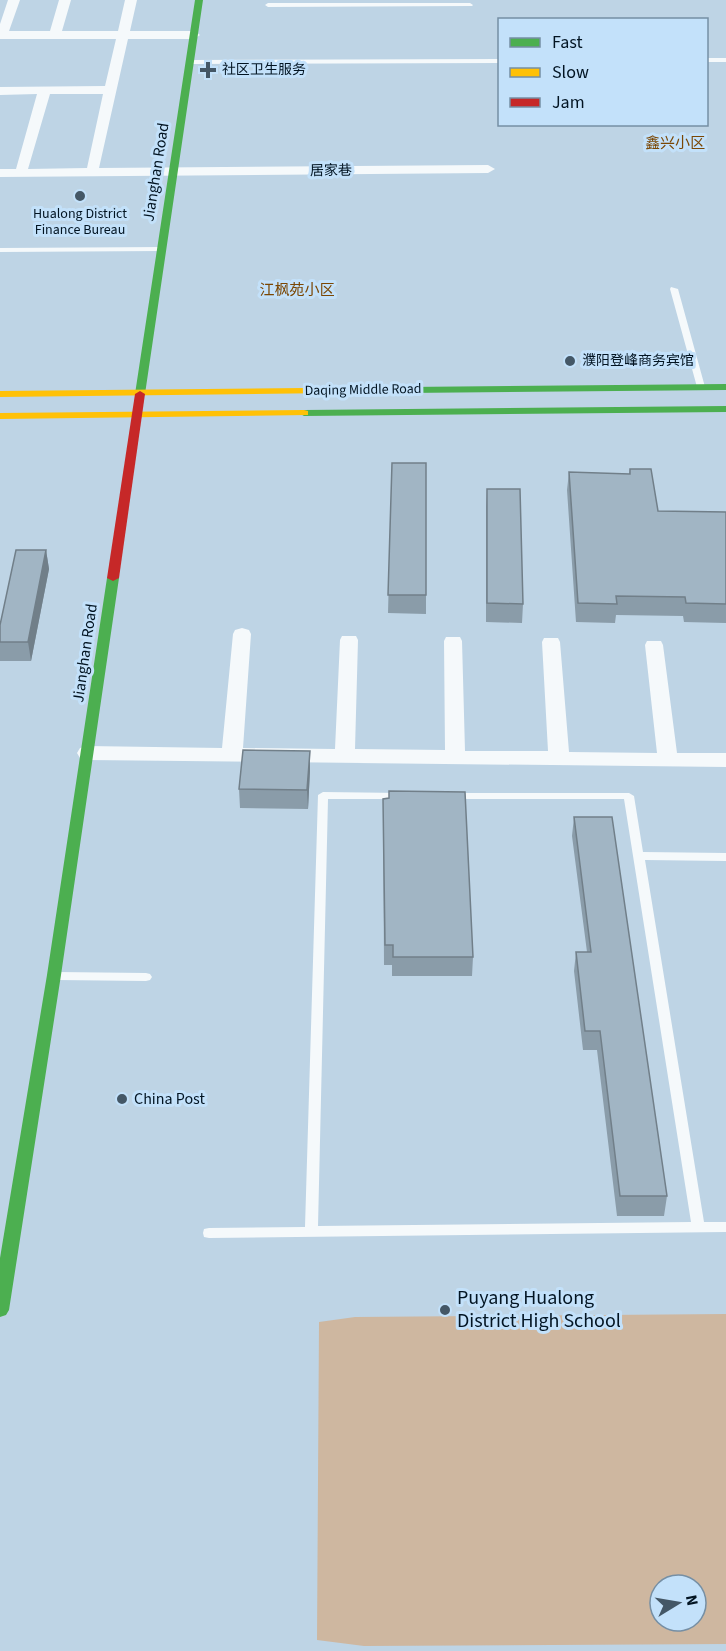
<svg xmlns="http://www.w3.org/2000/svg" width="726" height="1651" font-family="'Source Sans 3','Noto Sans SC',sans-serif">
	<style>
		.green { fill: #ceb7a0; fill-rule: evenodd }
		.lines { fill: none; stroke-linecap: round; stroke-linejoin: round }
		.lane { fill: #f5f9fb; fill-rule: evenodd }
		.street { fill: #f5f9fb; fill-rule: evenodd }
		.fast { fill: #4caf50; fill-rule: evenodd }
		.slow { fill: #ffc107; fill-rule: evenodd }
		.jam { fill: #c62828; fill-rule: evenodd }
		.wall { fill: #8a9ca9 }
		.shaded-wall { fill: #717f89 }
		.building { fill: #a1b5c4; stroke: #717f89; stroke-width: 1.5 }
		.poi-dot { fill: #445766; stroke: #c3e1fa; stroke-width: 2 }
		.labels { text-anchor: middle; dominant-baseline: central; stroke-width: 6; stroke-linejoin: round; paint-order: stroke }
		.far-poi-label { font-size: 14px; fill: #021422; stroke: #c3e1fa; text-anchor: start }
		.far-street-label { font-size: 14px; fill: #021422; stroke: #c3e1fa }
		.far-neighbourhood-label { font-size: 15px; fill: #7b4704; stroke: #c3e1fa }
		.street-label { font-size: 16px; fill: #021422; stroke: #c3e1fa }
		.poi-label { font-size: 16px; fill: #021422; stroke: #c3e1fa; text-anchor: start }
		.near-poi-label { font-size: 20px; fill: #021422; stroke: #c3e1fa; text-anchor: start }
	</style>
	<rect width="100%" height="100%" fill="#bed4e5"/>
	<path class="green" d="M726 1314V1644L364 1646 317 1640 319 1322 355 1317ZM660 1585H696V1621H660Z"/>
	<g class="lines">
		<path class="lane" d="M470 3 473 5 472 6 268 7 265 5 268 3Z
			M706 58H726V62H706Z
			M500 59V63L190 64 187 62 190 60Z
			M164 247V251H161L0 252V248Z
			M671 287 678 289 705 387 704 389H701L697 387 670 289Z
			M323 792 402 793 407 796 402 799H328L318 1226 691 1222 624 799H451L446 796 451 793H629L634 796 643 852 726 853V861L645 860 704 1222H726V1232L209 1238 204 1237 203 1233 204 1229 209 1228 305 1227 318 795Z
			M57 972 146 973 150 974 152 977 150 980 146 981 57 980 53 979 51 976 53 973Z"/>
		<path class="street" d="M8 0H20L9 31H50L59 0H71L62 31H118L125 0H137L130 31H194L200 35 194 39H128L99 168 488 165 495 169 488 173 0 177V169H16L37 94 0 95V87L105 86 116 39H0V24ZM50 94H103L87 168 28 169Z
			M242 628 249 630 251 634 243 748 335 749 340 640 342 636H356L358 640 355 749 445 750 444 641 446 637H460L462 641 465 751H548L542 642 544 638H558L560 642 569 752 657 753 645 645 647 641H661L663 645 677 753H726V767L87 760 80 758 77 753 80 748 87 746 222 748 233 634 235 630Z"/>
		<path class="fast" d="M195 0H203L145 394 140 397 135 394Z
			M726 384V390L406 393 401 390 406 387Z
			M726 406V412L304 416 299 413 304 410Z
			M113 575 119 578 61 975 9 1310 6 1315 0 1317V1258L47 975 107 578Z"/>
		<path class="slow" d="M406 387 411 390 410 392 0 397V391Z
			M304 410 308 411V415L0 419V413Z"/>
		<path class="jam" d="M140 391 145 394 119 578 113 581 107 578 135 394Z"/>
	</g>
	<path class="wall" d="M392 463 426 595V614L388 613Z
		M630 469 658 511 726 512V623L684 622 683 616 616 615 615 623 576 622 567 490 569 472 629 474Z
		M487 489 523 604 522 623 486 622V507Z
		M46 550 49 569 31 661H0V625Z
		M310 770 308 809 240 808 239 789Z
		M383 799 473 957 472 976H392V965H384Z
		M574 817 667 1196 664 1216H617L597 1050H583L574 971 576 952H587L572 836Z"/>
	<path class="shaded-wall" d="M46 550 49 569 31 661 28 642Z
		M310 751V770L308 809 307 790Z"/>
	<path class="building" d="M392 463H426V595H388Z
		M630 469H651L658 511 726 512V604L686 603 685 597 616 596 617 604 578 603 569 472 630 474Z
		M487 489H520L523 604 487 603Z
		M16 550H46L28 642H0V625Z
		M243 750 310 751 307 790 239 789Z
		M389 791 465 792 473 957H393V945H385L383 799 389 798Z
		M574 817H612L667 1196H620L600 1031H585L576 952H591Z"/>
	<g class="poi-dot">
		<path d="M205 61h6v6h6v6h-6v6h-6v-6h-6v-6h6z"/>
		<circle cx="80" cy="196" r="6"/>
		<circle cx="570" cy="361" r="6"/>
		<circle cx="122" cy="1099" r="6"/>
		<circle cx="445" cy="1310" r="6"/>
	</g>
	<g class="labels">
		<g class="far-poi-label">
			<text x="222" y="70">社区卫生服务</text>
			<text x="80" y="214" text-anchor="middle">Hualong District<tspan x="80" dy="16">Finance Bureau</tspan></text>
			<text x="582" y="361">濮阳登峰商务宾馆</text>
		</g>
		<g class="far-street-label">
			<text transform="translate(331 171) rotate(-1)">居家巷</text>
			<text transform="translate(363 390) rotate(-1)">Daqing Middle Road</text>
		</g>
		<g class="far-neighbourhood-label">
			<text x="675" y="143">鑫兴小区</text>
			<text x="297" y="290">江枫苑小区</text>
		</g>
		<g class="street-label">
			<text transform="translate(156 172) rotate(-81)">Jianghan Road</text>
			<text transform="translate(85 653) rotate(-82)">Jianghan Road</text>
		</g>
		<g class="poi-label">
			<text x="134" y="1099">China Post</text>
		</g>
		<g class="near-poi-label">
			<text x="457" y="1298">Puyang Hualong<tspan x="457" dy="23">District High School</tspan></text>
		</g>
	</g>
	<rect x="498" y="18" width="210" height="108" fill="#c3e1fa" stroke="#768fa4" stroke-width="1.5"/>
	<rect x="510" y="38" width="30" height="9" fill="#4caf50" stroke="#768fa4" stroke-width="1.5"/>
	<text x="552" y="48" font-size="18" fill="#021422">Fast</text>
	<rect x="510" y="68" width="30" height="9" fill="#ffc107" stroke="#768fa4" stroke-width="1.5"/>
	<text x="552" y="78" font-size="18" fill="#021422">Slow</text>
	<rect x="510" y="98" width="30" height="9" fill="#c62828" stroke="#768fa4" stroke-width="1.5"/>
	<text x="552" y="108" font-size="18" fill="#021422">Jam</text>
	<g transform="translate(678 1603) rotate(79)"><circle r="28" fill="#c3e1fa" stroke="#768fa4" stroke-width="1.5"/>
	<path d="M0-4.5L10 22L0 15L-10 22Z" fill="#445766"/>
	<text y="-9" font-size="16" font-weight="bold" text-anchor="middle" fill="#021422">N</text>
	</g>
</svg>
